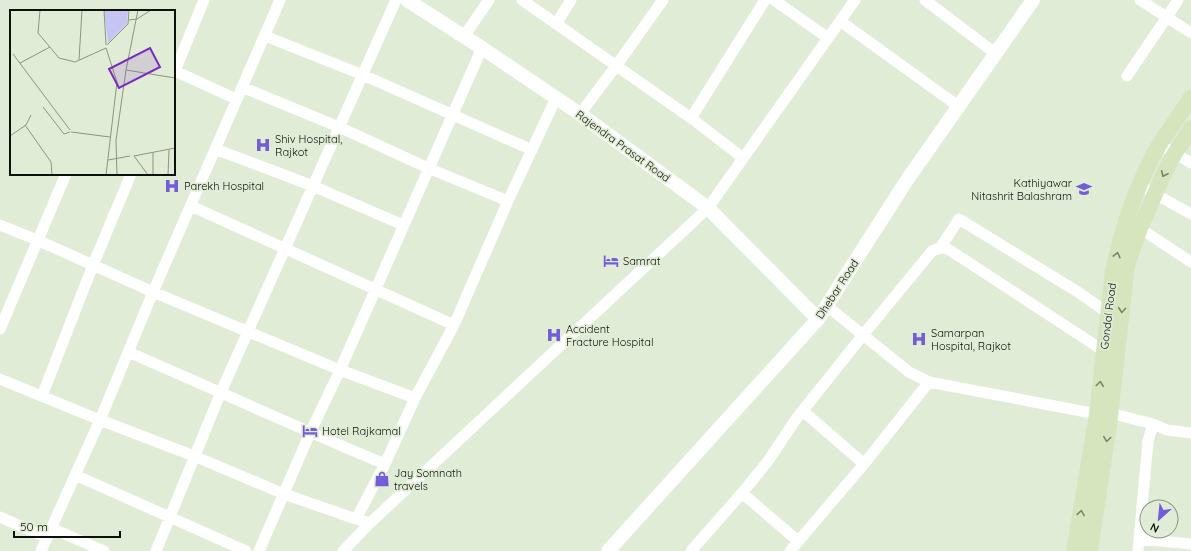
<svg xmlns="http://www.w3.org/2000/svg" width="1191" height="551" font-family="Quicksand,sans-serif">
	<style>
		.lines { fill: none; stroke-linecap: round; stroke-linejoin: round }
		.minor { stroke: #fff; stroke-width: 11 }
		.tertiary { stroke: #fff; stroke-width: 14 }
		.secondary { stroke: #d6e5bd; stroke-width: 16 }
		.oneway { stroke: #7c866c }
		.labels { text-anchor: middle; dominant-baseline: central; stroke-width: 3.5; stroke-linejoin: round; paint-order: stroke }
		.poi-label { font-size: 11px; fill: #0e110a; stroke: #e1ecd6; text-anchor: start }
		.street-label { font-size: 11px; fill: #0e110a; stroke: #e1ecd6 }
		.inset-road { fill: none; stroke: #8d9484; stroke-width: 1 }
		.view { fill: #7b2cbf; fill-opacity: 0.15; stroke: #7b2cbf; stroke-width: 2 }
		.inset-edge { fill: none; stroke: #0e110a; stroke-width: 2 }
	</style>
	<rect width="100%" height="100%" fill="#e1ecd6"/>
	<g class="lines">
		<path class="minor" d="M204 0 175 71 236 99
			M522 0 691 118 743 158
			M774 0 828 38
			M925 0 995 53
			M1140 0 1191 33
			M840 21 958 106
			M556 24 571 0
			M265 36 363 75 532 150
			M464 36 489 0
			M1127 76 1167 17 1178 0
			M242 87 339 127 428 168 508 201
			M580 114 616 66 663 0
			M691 118 765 0
			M1159 144 1191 163
			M215 149 313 186 403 225
			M1139 185 1191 214
			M191 206 454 325
			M0 225 37 240 153 292 340 370 415 398
			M1135 225 1191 262
			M940 248 959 219 1078 292 1108 313
			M0 329 66 174
			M128 352C214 389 298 428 385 464
			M0 379 100 420 194 456 284 494 356 519
			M929 382 909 372 863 335 932 251 940 248 948 249 1104 351
			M42 396 93 265 131 174
			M803 411 864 464
			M75 475 246 551
			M742 493 798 541
			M0 517 47 538
			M370 523 356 519 385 464 415 398 454 325 508 201 556 98
			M51 528 104 551
			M1139 539 1191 544
			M41 551 100 420 153 292 280 0
			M156 551 221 392 396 0
			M259 551 310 433 340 370 482 48
			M343 551 370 523 708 208 855 0
			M691 551 742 493 768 461 796 419 863 335 827 306
			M790 551 864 464 929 382 1097 414 1110 413 1153 424 1167 430 1191 433
			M1138 551 1148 441 1153 424"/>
		<path class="tertiary" d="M407 0 482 48 580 114 708 208 818 319
			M608 551 818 319 907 180 1033 0"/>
		<path class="secondary" d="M1074 551 1097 414 1113 271C1122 228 1137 184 1159 145 1169 129 1181 114 1191 97
			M1090 551 1109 425 1127 265 1140 228 1165 171 1175 153 1191 128"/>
	</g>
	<defs><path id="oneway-chevron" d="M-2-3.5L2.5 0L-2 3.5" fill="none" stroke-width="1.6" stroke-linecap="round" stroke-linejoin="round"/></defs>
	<g class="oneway">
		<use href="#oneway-chevron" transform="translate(1164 174) rotate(115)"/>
		<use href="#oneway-chevron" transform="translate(1117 255) rotate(-76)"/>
		<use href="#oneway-chevron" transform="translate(1122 310) rotate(95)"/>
		<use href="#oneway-chevron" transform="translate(1100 384) rotate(-83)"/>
		<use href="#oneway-chevron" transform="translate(1107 439) rotate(98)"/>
		<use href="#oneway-chevron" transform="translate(1081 513) rotate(-81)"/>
	</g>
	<defs>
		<g id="hospital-bare" transform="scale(1.2)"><path d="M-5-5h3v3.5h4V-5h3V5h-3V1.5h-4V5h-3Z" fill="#735ed8" stroke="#e1ecd6" stroke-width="2.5" paint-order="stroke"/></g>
		<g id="school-bare" transform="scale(1.2)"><path d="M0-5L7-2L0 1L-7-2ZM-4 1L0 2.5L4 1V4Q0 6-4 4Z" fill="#735ed8" stroke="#e1ecd6" stroke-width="2.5" paint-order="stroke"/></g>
		<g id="hotel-bare" transform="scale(1.2)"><path d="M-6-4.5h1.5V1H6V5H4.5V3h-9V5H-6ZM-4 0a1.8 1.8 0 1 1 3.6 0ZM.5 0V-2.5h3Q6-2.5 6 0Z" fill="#735ed8" stroke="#e1ecd6" stroke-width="2.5" paint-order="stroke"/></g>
		<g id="shop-bare" transform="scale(1.2)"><path d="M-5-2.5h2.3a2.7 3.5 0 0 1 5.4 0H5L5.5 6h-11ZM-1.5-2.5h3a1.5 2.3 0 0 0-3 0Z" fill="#735ed8" stroke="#e1ecd6" stroke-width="2.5" paint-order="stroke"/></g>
	</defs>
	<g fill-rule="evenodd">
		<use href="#hospital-bare" x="263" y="145"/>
		<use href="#hospital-bare" x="172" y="186"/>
		<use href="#school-bare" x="1084" y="189"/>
		<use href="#hotel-bare" x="611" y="261"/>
		<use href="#hospital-bare" x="554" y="335"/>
		<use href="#hospital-bare" x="919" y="339"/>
		<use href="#hotel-bare" x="310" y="431"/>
		<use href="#shop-bare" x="382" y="479"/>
	</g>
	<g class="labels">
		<g class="poi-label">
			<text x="275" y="139">Shiv Hospital,<tspan x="275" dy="13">Rajkot</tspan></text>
			<text x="1072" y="183" text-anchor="end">Kathiyawar<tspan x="1072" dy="13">Nitashrit Balashram</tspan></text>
			<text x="184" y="186">Parekh Hospital</text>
			<text x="623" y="261">Samrat</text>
			<text x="566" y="329">Accident<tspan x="566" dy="13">Fracture Hospital</tspan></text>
			<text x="931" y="333">Samarpan<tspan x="931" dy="13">Hospital, Rajkot</tspan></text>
			<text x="322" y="431">Hotel Rajkamal</text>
			<text x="394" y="473">Jay Somnath<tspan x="394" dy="13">travels</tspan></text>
		</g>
		<g class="street-label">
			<text transform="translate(623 146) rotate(36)">Rajendra Prasat Road</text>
			<text transform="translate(837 289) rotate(-57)">Dhebar Road</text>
			<text transform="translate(1108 316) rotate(-83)">Gondal Road</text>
		</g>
	</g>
	<g transform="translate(10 10)">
		<rect width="165" height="165" fill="#e1ecd6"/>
		<path d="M94 0H118L117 14 98 33Z" fill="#c6c4f4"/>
		<path class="inset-road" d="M30 0 28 23 49 48 65 52 96 38M94 0 96 35M119 10 127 9 141 0M97 35 118 14 119 0M96 38 107 72 96 165M3 44 60 120M69 50 72 0M10 53 40 37M116 60 165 68M33 97 54 124 60 122M15 115 41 152 42 165M61 122 100 127M0 126 16 115 21 105M124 146 138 165M124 146 165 138M98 150 120 146M107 165 106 130 116 60 128 0M143 165V143M158 165 159 140"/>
		<path class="view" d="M140 38 150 57 109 78 99 59Z"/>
		<rect width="165" height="165" class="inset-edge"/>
	</g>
	<g transform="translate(1159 519) rotate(207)"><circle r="19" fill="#e1ecd6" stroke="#8d9484"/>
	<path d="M0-3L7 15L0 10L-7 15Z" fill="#735ed8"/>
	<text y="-6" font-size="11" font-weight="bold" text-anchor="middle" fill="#0e110a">N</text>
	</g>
	<path d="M14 531v6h106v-6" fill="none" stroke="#0e110a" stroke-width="2"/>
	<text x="20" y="531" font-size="12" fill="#0e110a" stroke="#e1ecd6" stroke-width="3" paint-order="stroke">50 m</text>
</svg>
